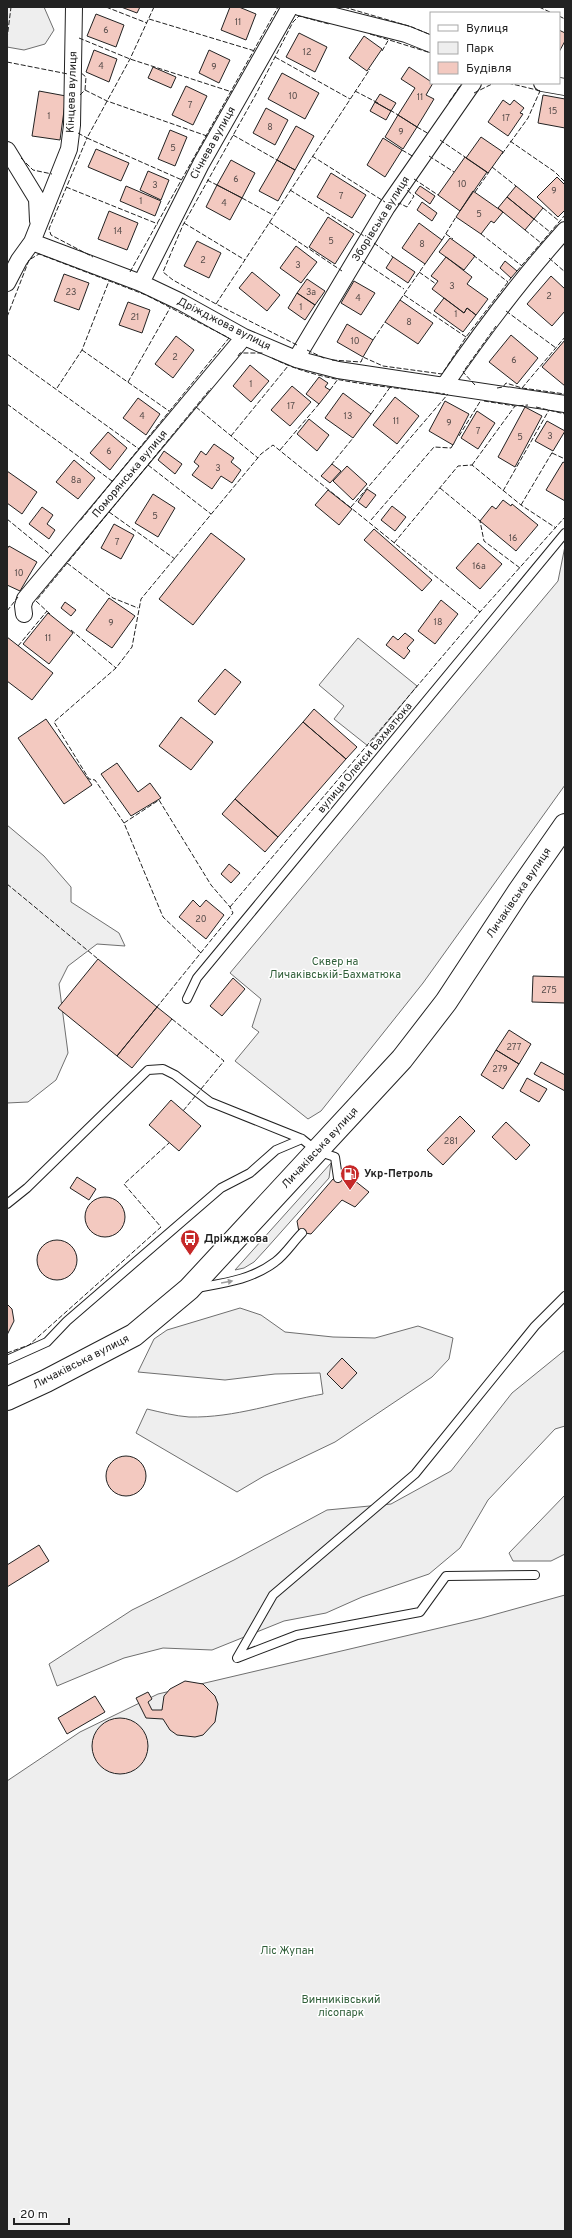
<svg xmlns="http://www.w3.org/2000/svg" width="572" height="2238" font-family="Overpass,sans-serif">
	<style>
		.green { fill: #eee; stroke: #6f6f6f }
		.building { fill: #f3c9c0; stroke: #222 }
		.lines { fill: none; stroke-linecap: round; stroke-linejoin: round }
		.service-casing { stroke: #222; stroke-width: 10 }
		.minor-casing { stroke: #222; stroke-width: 18 }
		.primary-casing { stroke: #222; stroke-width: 24 }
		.service { stroke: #fff; stroke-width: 8 }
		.minor { stroke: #fff; stroke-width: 16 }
		.primary { stroke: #fff; stroke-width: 22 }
		.fence { stroke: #222; stroke-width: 1; stroke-dasharray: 5 2; stroke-linecap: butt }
		.oneway { fill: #9c9c9c }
		.labels { text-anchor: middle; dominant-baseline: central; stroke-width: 3; stroke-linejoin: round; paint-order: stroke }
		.number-label { font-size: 9px; fill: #564c4a }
		.street-label { font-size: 11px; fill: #222; stroke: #fff }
		.park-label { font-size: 11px; fill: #2f5e38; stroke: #fff }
		.poi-label { font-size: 11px; font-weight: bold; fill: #222; stroke: #fff; text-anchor: start }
	</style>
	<rect width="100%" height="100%" fill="#fff"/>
	<path class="green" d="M7 7H44L54 30 45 44 24 50 7 47Z
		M565 546V785L423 983 321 1111 308 1119 235 1061 259 1032 252 1027 261 999 230 973 558 581Z
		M358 638 417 686 368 746 334 719 344 706 319 685Z
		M7 825 44 856 71 887V902L119 933 125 946 97 944 68 966 59 984 68 1053 56 1080 28 1102 7 1103Z
		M331 1163 329 1178 266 1249 254 1262 244 1268 235 1270Z
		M240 1308 261 1315 285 1332 333 1337 375 1338 418 1326 453 1338 449 1359 432 1377 335 1442 264 1476 237 1492 136 1433 147 1409C160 1412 175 1416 189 1417 235 1418 278 1402 323 1394L320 1373 275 1374 225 1380 138 1372 154 1339 167 1330Z
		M565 1350V1426L555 1429 488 1500 460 1548 429 1574 362 1597 326 1613 284 1621 212 1650 163 1648 124 1658 57 1686 49 1664 132 1610 234 1560 327 1510 391 1504 451 1471 512 1393Z
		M565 1495V1554L551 1561H513L509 1553Z
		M565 1595V2231H7V1781L80 1732 158 1694 482 1618Z"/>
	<path class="building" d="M121 7H140L137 13Z
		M230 7H239L256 14 246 40 221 30Z
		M96 14 124 25 116 47 87 36Z
		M559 30 565 33V41L559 52Z
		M299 33 327 47 315 72 286 57Z
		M364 36 382 49 367 71 349 58Z
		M94 50 117 59 109 82 86 72Z
		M209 50 230 60 219 83 199 73Z
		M153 67 176 77 171 88 148 78Z
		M409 67 433 83 426 95 434 99 417 127 398 115 415 88 401 79Z
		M282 73 319 93 305 119 268 99Z
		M186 86 207 96 193 125 172 115Z
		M39 91 66 96 60 140 32 136Z
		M380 94 396 103 391 111 375 102Z
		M543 95 565 99V128L538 123Z
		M503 100 510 105 514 100 524 108 520 113 523 114 508 136 488 122Z
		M375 102 391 111 386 120 370 111Z
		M266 108 288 120 275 145 253 133Z
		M398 115 417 127 403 149 385 137Z
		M296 126 314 136 295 170 277 160Z
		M170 130 187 137 175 166 158 159Z
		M481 137 503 152 488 173 466 158Z
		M383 138 402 150 385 177 367 165Z
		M96 149 129 163 121 181 88 167Z
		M465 157 487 172 460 211 438 195Z
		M231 160 255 173 242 198 217 185Z
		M277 160 295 170 278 201 259 191Z
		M148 171 169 180 161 200 140 190Z
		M331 173 366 195 352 218 317 197Z
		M557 177 565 185V210L558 217 537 197Z
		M217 185 242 198 230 220 206 207Z
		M126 186 161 201 155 216 120 201Z
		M420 186 435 196 430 204 415 193Z
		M516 186 543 208 534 219 507 197Z
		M473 191 503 212 494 223 491 221 481 234 456 217Z
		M507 197 534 219 525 230 498 208Z
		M422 202 437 213 432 221 417 210Z
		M109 211 138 223 127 250 98 239Z
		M328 217 354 234 335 264 309 247Z
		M419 223 442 240 425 264 402 248Z
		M450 238 475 256 464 270 439 252Z
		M197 241 221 253 209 278 184 266Z
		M296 246 317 262 301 283 280 268Z
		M393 257 415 272 408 283 386 268Z
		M446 257 472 277 467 284 488 299 476 315 467 308 464 313 432 289 438 281 431 276Z
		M505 261 517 271 511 278 500 268Z
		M252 272 280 295 267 311 239 288Z
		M64 274 89 283 79 310 54 301Z
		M551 276 565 289V311L552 326 527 304Z
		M307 279 325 291 315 305 297 293Z
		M354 281 375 293 361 315 341 303Z
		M297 293 315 305 305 320 288 308Z
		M444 298 464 313 467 308 476 315 463 332 434 311Z
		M400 300 433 323 418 344 385 322Z
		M128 302 150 310 142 333 119 325Z
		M347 324 373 340 363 357 337 342Z
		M511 335 538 358 517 384 489 362Z
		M176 336 194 350 173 378 155 364Z
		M565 340V386L542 367Z
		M250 365 269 381 251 402 233 386Z
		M319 377 328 383 325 387 330 390 319 404 306 394Z
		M292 386 311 402 290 426 271 410Z
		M343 393 371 414 353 438 325 418Z
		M395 397 419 416 397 444 373 425Z
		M138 398 160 414 146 435 123 418Z
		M445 401 469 414 453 445 429 431Z
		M525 407 542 416 515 467 498 457Z
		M477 411 495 423 478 449 461 438Z
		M309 419 329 435 317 451 297 434Z
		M547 421 565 431 553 451 535 441Z
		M108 432 127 448 110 470 90 453Z
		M214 444 234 458 231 462 241 470 232 483 221 476 212 489 192 475 199 466 194 462 201 451 206 455Z
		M164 451 182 464 175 474 158 460Z
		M74 460 95 478 78 499 56 482Z
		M563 462 565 463V501L546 490Z
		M332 464 341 471 330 483 321 476Z
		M347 466 367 484 353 500 333 481Z
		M7 471 37 492 22 514 7 503Z
		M367 489 376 495 366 508 358 502Z
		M328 490 352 509 339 525 315 505Z
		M153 494 175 508 158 537 135 523Z
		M503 500 511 506 512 504 538 525 516 551 480 521 492 506 496 509Z
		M392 506 406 517 395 531 381 520Z
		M42 507 53 515 47 524 55 530 49 539 29 524Z
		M114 524 134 535 121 559 101 548Z
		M374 529 432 580 422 591 364 540Z
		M211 533 245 559 193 625 159 599Z
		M478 543 502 564 480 589 456 568Z
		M9 546 37 562 20 591 7 585V549Z
		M109 598 135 616 112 648 86 630Z
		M441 600 458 614 435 644 418 631Z
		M65 602 76 610 71 616 61 608Z
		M48 613 73 633 49 664 23 644Z
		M405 633 414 640 407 648 410 651 404 659 386 645 393 636 398 640Z
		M7 637 53 673 32 700 7 681Z
		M225 669 241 682 215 715 198 701Z
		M314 709 357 747 346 759 303 722Z
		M181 717 213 742 191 770 159 746Z
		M46 719 92 785 64 804 18 738Z
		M303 722 346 759 278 837 235 799Z
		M117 763 138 792 150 783 161 798 131 816 101 774Z
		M235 799 278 837 265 852 222 814Z
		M229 864 240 873 231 883 221 874Z
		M193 900 200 907 206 900 224 915 206 939 179 917Z
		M98 959 157 1007 117 1056 58 1008Z
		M533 976 565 977V1003L532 1002Z
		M233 978 245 989 222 1016 210 1006Z
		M157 1007 172 1019 132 1068 117 1056Z
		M509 1030 531 1044 519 1064 496 1050Z
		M496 1050 519 1064 503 1089 481 1075Z
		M541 1062 565 1075V1091L534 1074Z
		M527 1078 547 1089 539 1102 520 1091Z
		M171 1100 201 1126 179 1151 149 1125Z
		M460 1116 475 1131 443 1165 427 1150Z
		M506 1122 530 1145 516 1160 492 1137Z
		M77 1177 96 1189 89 1200 70 1188Z
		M350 1177 369 1192 355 1207 342 1200 311 1234 299 1232 297 1221 333 1179Z
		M85 1217a20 20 0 1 1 40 0a20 20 0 1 1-40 0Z
		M37 1260a20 20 0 1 1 40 0a20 20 0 1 1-40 0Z
		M7 1304 12 1309 14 1321 7 1335Z
		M342 1358 357 1373 342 1389 327 1374Z
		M106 1476a20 20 0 1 1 40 0a20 20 0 1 1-40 0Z
		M39 1545 49 1561 7 1587V1565Z
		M185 1681 203 1684 215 1696 218 1704 215 1722 203 1735 195 1737 177 1735 170 1730 163 1719 146 1718 136 1698 148 1692 152 1699 148 1702 152 1710H162L164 1696 170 1689Z
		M95 1696 105 1712 67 1734 58 1718Z
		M92 1746a28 28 0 1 1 56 0a28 28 0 1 1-56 0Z"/>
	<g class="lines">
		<g class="service-casing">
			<path id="service" d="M187 999 197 978 565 533
				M7 1204 27 1188 148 1070 163 1069 175 1075 210 1102 302 1139 317 1151 335 1157 338 1178
				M196 1288C224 1283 251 1280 275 1262 285 1255 293 1242 302 1233
				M7 1360 47 1342 67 1321 221 1188 250 1173 276 1150 302 1139
				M535 1575 446 1576 420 1612 297 1635 237 1658 273 1595 415 1474 535 1326 565 1296"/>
		</g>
		<g class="minor-casing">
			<path id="minor" d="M299 7 406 34 431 44
				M542 83 565 87
				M7 150 37 199 38 221
				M32 242 141 283 181 302 244 337 296 359 338 370 565 404
				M7 283 19 260 32 242 69 149 72 125 74 7
				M141 283 201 164 290 7
				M296 359 387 207 473 83
				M444 386C482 331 521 279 565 230
				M24 614 23 606 25 599 244 337"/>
		</g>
		<g class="primary-casing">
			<path id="primary" d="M7 1399 46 1381 134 1335 189 1289 402 1059 446 1002 519 891 565 825"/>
		</g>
		<use href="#service" class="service"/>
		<use href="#minor" class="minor"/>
		<use href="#primary" class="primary"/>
		<path class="fence" d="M106 7 147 23
			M154 7 130 59 87 138 182 180
			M344 7 412 27 431 35
			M539 7 552 13
			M559 16 565 19
			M149 19 255 51
			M370 34 431 53
			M79 38 130 59 232 92
			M7 39 11 7
			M382 51 389 39
			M275 57 350 99
			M7 62 68 74
			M508 83 541 91
			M85 90 107 101 207 136
			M355 91 378 103
			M474 93 494 83
			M80 95 85 90 86 77 80 72
			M449 102 462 83
			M390 110 398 115
			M417 127 429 134
			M78 133 87 138 49 229 51 235 93 257
			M233 135 277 160
			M440 140 465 157
			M510 141 555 172 565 182
			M402 150 414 157
			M502 154 528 118 540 91
			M312 156 385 202
			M429 156 454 172
			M21 158 33 170 52 174
			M492 167 516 186
			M414 179 438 195
			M207 180 217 185
			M66 187 158 224
			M290 190 364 236
			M475 192 489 172
			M242 198 273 215
			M398 205 399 203 407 207 414 196 407 190 409 188
			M543 208 559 221
			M534 219 550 232
			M269 222 342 271
			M184 223 245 260
			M525 230 541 243
			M446 234 453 239
			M481 234 522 266
			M442 240 456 217
			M374 243 393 257
			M473 255 508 282
			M549 258 565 272
			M362 261 404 289
			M517 271 565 215
			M130 272 278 7
			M419 272 436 284
			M404 295 466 337
			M400 300 425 264
			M216 304 370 69
			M506 311 556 348
			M7 317 29 260 39 254 146 295 229 338 80 521
			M373 340 385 322
			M297 345 216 304 173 280 163 272 183 225 255 96 293 22 299 16 329 24
			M82 350 169 411
			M307 350 326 359
			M7 354 139 449
			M238 356 240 353H263
			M272 358C323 384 388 386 445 394
			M332 360 361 362 363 357 383 366 442 374 466 337 511 278
			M128 382 170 308
			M475 385 463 372 496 326
			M57 388 82 350 109 281
			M497 388 503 387 506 383 522 388 565 394
			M522 388 565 337
			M330 390 338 379
			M484 401 515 406 528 405
			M7 404 112 481
			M196 407 258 458
			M536 407 565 414
			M371 414 391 386
			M231 436 288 366
			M459 436 481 400
			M280 450 319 404
			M552 453 565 459
			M148 465 211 514
			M331 465 353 438
			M472 465 515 406
			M440 488 480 521 484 541 520 568
			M503 491 549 410
			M521 505 553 451
			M351 507 448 394
			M109 512 175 559
			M7 519 52 556
			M371 520 434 447 451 448 454 443
			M394 543 458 466 472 465 521 505 556 528
			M67 563 113 598 138 608
			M7 611 18 597
			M50 614 36 601 211 388
			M71 630 116 668
			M18 646 47 611
			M124 823 159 800 211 885 230 907 233 913 157 1007
			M7 884 98 959
			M230 907 480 612 565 517
			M201 953 163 917 124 823 95 780 89 779 54 722 116 668 132 647 141 599 261 454 273 445 480 612
			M172 1019 224 1061 183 1111
			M7 1353 29 1345 161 1227 124 1184 169 1143"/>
	</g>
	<defs><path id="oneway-solid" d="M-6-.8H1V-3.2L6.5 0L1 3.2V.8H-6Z"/></defs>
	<use class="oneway" href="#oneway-solid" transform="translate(227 1282) rotate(-10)"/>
	<defs>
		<g id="fuel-pin" transform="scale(1)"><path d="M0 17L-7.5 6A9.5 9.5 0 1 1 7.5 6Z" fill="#c62828" stroke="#fff"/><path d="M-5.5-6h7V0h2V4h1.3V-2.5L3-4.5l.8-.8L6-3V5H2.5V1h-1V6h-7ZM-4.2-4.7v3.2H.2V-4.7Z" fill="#fff"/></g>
		<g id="bus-pin" transform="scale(1)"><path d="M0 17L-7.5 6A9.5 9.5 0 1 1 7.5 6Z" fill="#c62828" stroke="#fff"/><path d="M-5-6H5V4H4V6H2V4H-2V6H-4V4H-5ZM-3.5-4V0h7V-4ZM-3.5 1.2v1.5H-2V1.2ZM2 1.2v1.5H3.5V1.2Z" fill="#fff"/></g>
	</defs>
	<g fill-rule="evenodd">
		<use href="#fuel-pin" x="350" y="1174"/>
		<use href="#bus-pin" x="190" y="1239"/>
	</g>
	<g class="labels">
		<g class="number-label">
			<text x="238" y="22">11</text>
			<text x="106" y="30">6</text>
			<text x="307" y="52">12</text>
			<text x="101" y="66">4</text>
			<text x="214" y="67">9</text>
			<text x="293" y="96">10</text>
			<text x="420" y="97">11</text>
			<text x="190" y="105">7</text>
			<text x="553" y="111">15</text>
			<text x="49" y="116">1</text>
			<text x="506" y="118">17</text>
			<text x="270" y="127">8</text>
			<text x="401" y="132">9</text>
			<text x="173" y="148">5</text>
			<text x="236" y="179">6</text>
			<text x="462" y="184">10</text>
			<text x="155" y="185">3</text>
			<text x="554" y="191">9</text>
			<text x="341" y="196">7</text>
			<text x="141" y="201">1</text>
			<text x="224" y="203">4</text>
			<text x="479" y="214">5</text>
			<text x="118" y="231">14</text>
			<text x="331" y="241">5</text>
			<text x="422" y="244">8</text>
			<text x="203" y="260">2</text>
			<text x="298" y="265">3</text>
			<text x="452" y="286">3</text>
			<text x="71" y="292">23</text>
			<text x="311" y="292">3а</text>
			<text x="549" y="296">2</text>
			<text x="358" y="298">4</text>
			<text x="301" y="307">1</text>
			<text x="456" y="314">1</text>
			<text x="135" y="317">21</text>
			<text x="409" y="322">8</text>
			<text x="355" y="341">10</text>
			<text x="175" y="357">2</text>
			<text x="514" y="360">6</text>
			<text x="251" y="384">1</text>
			<text x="291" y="406">17</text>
			<text x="142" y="416">4</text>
			<text x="348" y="416">13</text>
			<text x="396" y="421">11</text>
			<text x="449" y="423">9</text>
			<text x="478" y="431">7</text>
			<text x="550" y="436">3</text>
			<text x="520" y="437">5</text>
			<text x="109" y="451">6</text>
			<text x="218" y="468">3</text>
			<text x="76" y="480">8а</text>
			<text x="155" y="516">5</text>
			<text x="513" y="538">16</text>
			<text x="117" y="542">7</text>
			<text x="479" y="566">16а</text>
			<text x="19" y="573">10</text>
			<text x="438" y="622">18</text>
			<text x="111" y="623">9</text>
			<text x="48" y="638">11</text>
			<text x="201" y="919">20</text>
			<text x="549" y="990">275</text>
			<text x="514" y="1047">277</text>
			<text x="500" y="1069">279</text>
			<text x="451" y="1141">281</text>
		</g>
		<g class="street-label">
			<text transform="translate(72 92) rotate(-88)">Кінцева вулиця</text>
			<text transform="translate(213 143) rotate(-61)">Січнева вулиця</text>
			<text transform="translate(381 219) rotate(-58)">Зборівська вулиця</text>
			<text transform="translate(224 324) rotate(27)">Дріжджова вулиця</text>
			<text transform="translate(130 474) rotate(-50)">Поморянська вулиця</text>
			<text transform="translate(365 758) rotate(-50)">вулиця Олекси Бахматюка</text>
			<text transform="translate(519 893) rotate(-56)">Личаківська вулиця</text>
			<text transform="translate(320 1148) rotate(-47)">Личаківська вулиця</text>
			<text transform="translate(81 1362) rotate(-27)">Личаківська вулиця</text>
		</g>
		<g class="park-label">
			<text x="335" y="962">Сквер на<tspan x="335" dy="13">Личаківській-Бахматюка</tspan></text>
			<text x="287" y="1951">Ліс Жупан</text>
			<text x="341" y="2000">Винниківський<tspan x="341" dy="13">лісопарк</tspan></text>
		</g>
		<g class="poi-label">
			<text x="364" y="1174">Укр-Петроль</text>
			<text x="204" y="1239">Дріжджова</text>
		</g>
	</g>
	<rect width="572" height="2238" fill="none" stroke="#222222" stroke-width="16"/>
	<rect x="430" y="12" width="130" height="72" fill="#ffffff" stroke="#a7a7a7"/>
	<rect x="438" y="25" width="20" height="6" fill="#ffffff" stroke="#a7a7a7"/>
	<text x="466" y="32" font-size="12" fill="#222222">Вулиця</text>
	<rect x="438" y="42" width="20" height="12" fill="#eeeeee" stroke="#a7a7a7"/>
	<text x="466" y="52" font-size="12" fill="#222222">Парк</text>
	<rect x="438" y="62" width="20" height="12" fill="#f3c9c0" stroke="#a7a7a7"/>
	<text x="466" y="72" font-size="12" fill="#222222">Будівля</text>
	<path d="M14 2218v6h55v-6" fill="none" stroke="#222222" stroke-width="2"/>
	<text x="20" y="2218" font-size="12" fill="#222222" stroke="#ffffff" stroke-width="3" paint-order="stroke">20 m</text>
</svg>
